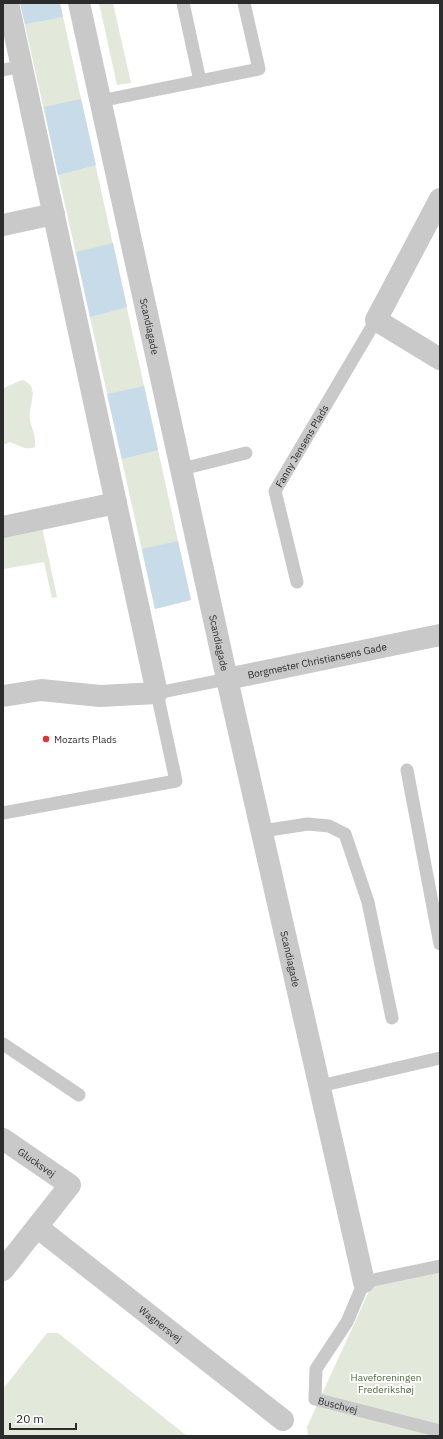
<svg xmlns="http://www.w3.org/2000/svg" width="443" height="1439" viewBox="0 0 443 1439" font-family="'IBM Plex Sans',sans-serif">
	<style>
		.green { fill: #e2e9da }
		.water { fill: #c7dbe9 }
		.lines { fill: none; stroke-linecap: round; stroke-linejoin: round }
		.service { stroke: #c9c9c9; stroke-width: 13 }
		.minor { stroke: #c9c9c9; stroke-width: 22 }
		.poi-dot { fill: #dc363d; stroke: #fff; stroke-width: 1.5 }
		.labels { text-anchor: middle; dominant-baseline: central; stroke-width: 4; stroke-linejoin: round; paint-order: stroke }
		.street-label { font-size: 10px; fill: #2c2c2c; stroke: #fff }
		.poi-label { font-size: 10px; fill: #2c2c2c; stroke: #fff; text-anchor: start }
		.park-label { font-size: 10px; fill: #4e653c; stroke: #fff }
	</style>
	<rect width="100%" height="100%" fill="#fff"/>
	<!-- green -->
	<g class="green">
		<path d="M 20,3 L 60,3 L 191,600 L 155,609 Z"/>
		<path d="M 99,3 L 113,3 L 131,83 L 117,85 Z"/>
		<path d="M 24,380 C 27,383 31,384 32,389 C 35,396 28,411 30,420 C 32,431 36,434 35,447 C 26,451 19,445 10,442 L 3,445 L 3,388 C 11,386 16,381 24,380 Z"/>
		<path d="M 42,527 L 57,597 L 52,598 L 44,562 L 3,569 L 3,536 Z"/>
		<path d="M 440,1267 L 440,1436 L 308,1436 L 307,1427 L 375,1278 Z"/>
		<path d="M 47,1333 L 58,1333 L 187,1436 L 3,1436 L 3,1389 Z"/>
	</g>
	<!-- water -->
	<g class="water">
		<path d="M 20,3 L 60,3 L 63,17 L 25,24 Z"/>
		<path d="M 81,99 L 96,165 L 58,175 L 44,107 Z"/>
		<path d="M 113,243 L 127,307 L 90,317 L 76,252 Z"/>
		<path d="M 144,386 L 158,450 L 122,459 L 107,394 Z"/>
		<path d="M 178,541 L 191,600 L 155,609 L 142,549 Z"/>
	</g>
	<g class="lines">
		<!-- service -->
		<g class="service">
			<path d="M 183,3 L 200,81"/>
			<path d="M 3,70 L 22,66"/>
			<path d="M 100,101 L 259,69 L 244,3"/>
			<path d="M 182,469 L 246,453"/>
			<path id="s1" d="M 297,582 L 275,491 L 376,320"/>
			<path d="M 407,770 L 440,944"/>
			<path d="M 3,813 L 176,781 L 157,693 L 227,679"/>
			<path d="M 262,831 L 308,824 L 329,826 L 345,834 L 368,902 L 392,1018"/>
			<path d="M 3,1044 L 79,1095"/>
			<path d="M 320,1086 L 440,1058"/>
			<path id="s2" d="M 440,1266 L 364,1282 L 347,1322 L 316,1369 L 315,1399 L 440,1431"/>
		</g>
		<!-- minor -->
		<g class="minor">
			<path id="s3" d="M 79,3 L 227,679 L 364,1282"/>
			<path d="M 440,199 L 376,320 L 440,359"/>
			<path d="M 3,225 L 54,214"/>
			<path d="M 3,527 L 116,503"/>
			<path id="s4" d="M 227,679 L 440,635"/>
			<path d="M 3,696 L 41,690 L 100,696 L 157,693 L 8,3"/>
			<path id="s5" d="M 3,1139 L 70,1185 L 3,1270"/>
			<path id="s6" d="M 37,1227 L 283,1420"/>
		</g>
	</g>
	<!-- markers -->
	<circle class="poi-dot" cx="46" cy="739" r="4"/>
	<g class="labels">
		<!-- street labels -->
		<g class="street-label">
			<text stroke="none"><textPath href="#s3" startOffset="331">Scandiagade</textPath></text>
			<text stroke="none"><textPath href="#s1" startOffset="146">Fanny Jensens Plads</textPath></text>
			<text stroke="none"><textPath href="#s3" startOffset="655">Scandiagade</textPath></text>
			<text stroke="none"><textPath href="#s4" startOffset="92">Borgmester Christiansens Gade</textPath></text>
			<text stroke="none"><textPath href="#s3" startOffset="979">Scandiagade</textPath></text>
			<text stroke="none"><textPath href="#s5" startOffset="41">Glucksvej</textPath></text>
			<text stroke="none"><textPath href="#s6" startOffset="157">Wagnersvej</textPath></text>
			<text stroke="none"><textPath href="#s2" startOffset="231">Buschvej</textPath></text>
		</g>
		<!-- poi labels -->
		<g class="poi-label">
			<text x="54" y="739">Mozarts Plads</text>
		</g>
		<!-- park labels -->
		<g class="park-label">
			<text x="386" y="1377">Haveforeningen<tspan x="386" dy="12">Frederikshøj</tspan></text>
		</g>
	</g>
	<!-- border -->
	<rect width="443" height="1439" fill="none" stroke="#2c2c2c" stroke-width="8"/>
	<!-- scale -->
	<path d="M10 1423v6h66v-6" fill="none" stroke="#2c2c2c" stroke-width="2"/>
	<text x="16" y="1423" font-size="12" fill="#2c2c2c" stroke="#ffffff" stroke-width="3" paint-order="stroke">20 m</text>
</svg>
